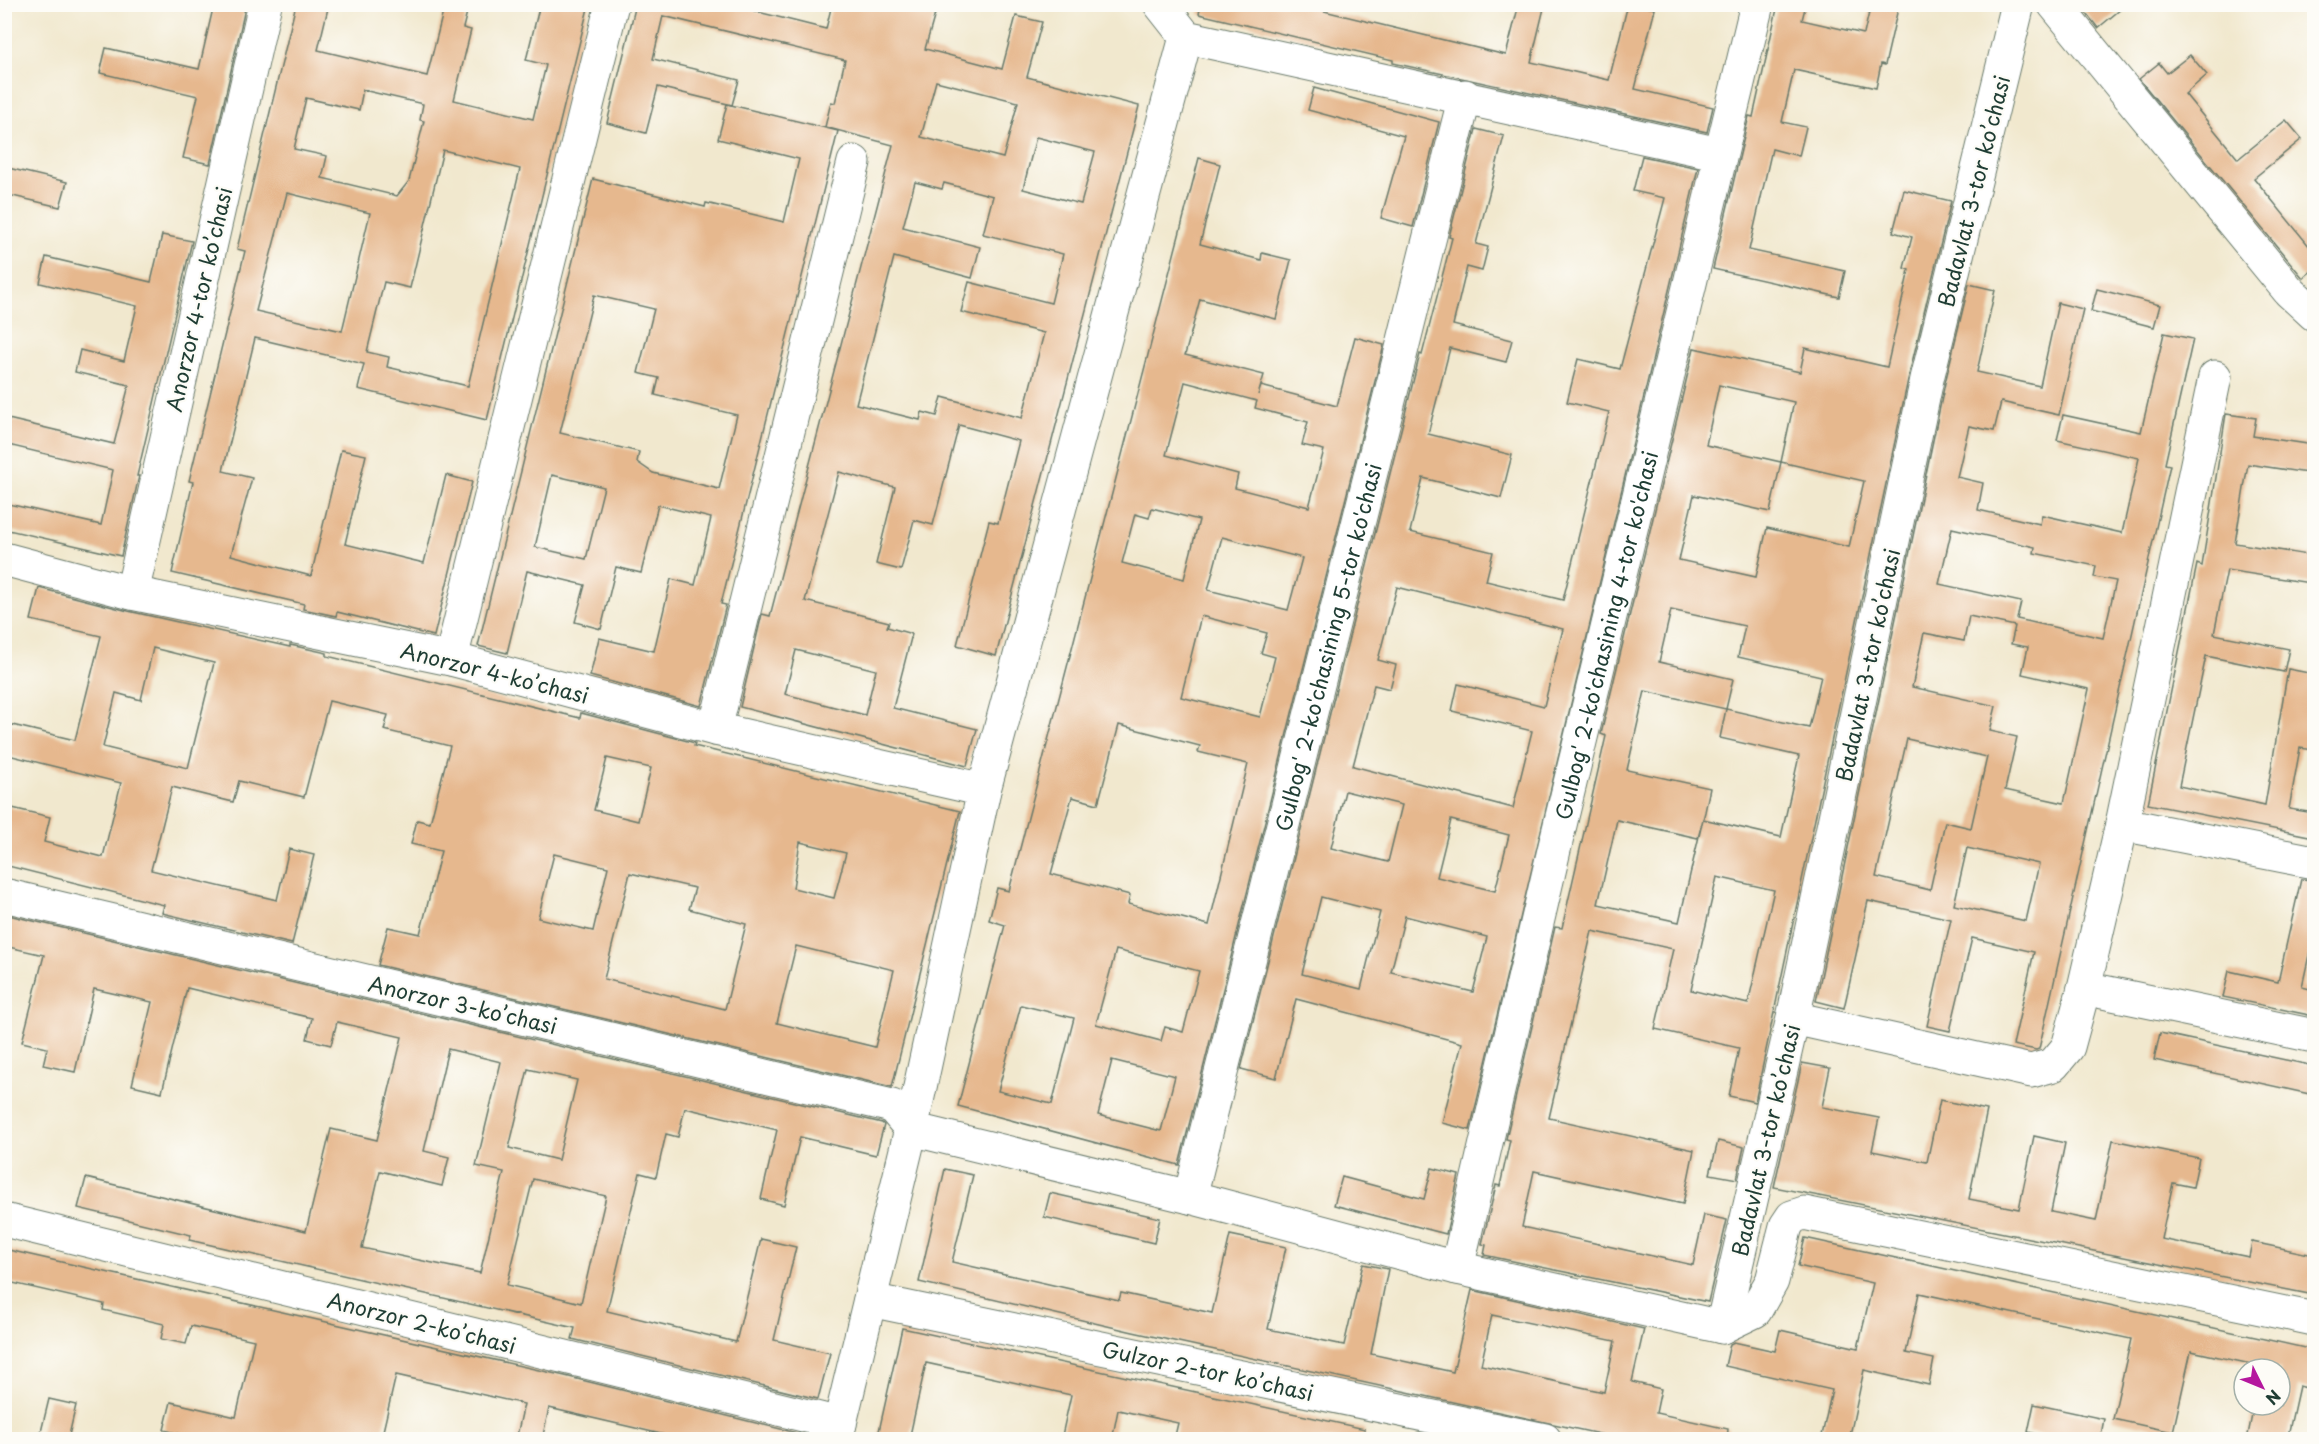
<svg xmlns="http://www.w3.org/2000/svg" width="2319" height="1444" viewBox="0 0 2319 1444" font-family="'Playpen Sans',sans-serif">
	<style>
		.building { fill: #e6b88e; fill-rule: evenodd }
		.lines { fill: none; stroke-linecap: round; stroke-linejoin: round }
		.minor-casing { stroke: #68796a; stroke-width: 35 }
		.minor { stroke: #fff; stroke-width: 33 }
		.labels { text-anchor: middle; dominant-baseline: central; stroke-width: 4.5; stroke-linejoin: round; paint-order: stroke }
		.street-label { font-size: 21px; fill: #1f3d34; stroke: #fdfcf7 }
	</style>
	<rect width="100%" height="100%" fill="#fdfcf7"/>
	<filter id="ink" filterUnits="userSpaceOnUse"><feTurbulence type="fractalNoise" baseFrequency=".0167" numOctaves="2"/><feDisplacementMap in="SourceGraphic" scale="12" xChannelSelector="R" yChannelSelector="G"/><feConvolveMatrix kernelMatrix="1 2 1 2 8 2 1 2 1" color-interpolation-filters="sRGB"/></filter>
	<filter id="wash" filterUnits="userSpaceOnUse"><feTurbulence type="fractalNoise" baseFrequency=".008" numOctaves="4" result="noise"/><feDisplacementMap in="SourceGraphic" scale="24" xChannelSelector="R" yChannelSelector="G"/><feGaussianBlur stdDeviation="1.35" result="paint"/><feColorMatrix in="noise" values="0 0 0 0 0 0 0 0 0 0 0 0 0 0 0 0 0 1.4 0 .05"/><feComposite in="paint" operator="in"/></filter>
	<g filter="url(#wash)">
		<rect width="100%" height="100%" fill="#f1e8ce"/>
		<g id="blocks">
			<!-- building -->
			<g class="building">
				<path d="M 214,4 L 246,4 L 210,164 L 183,158 L 198,96 L 100,73 L 106,48 L 199,69 Z"/>
				<path d="M 296,4 L 329,4 L 318,50 L 427,76 L 445,4 L 469,4 L 463,28 L 471,30 L 454,100 L 533,119 L 546,65 L 526,60 L 540,4 L 589,4 L 487,420 L 358,389 L 364,364 L 255,338 L 223,471 L 252,478 L 231,555 L 311,576 L 341,450 L 366,455 L 345,544 L 424,563 L 446,475 L 472,482 L 434,636 L 337,612 L 336,616 L 303,609 L 304,604 L 172,573 L 193,482 L 189,481 L 245,251 L 237,249 ZM 363,90 L 423,104 L 420,120 L 424,121 L 409,181 L 397,196 L 322,178 L 327,156 L 294,149 L 306,98 L 359,110 ZM 443,150 L 520,169 L 468,386 L 387,367 L 389,357 L 367,352 L 384,282 L 410,288 ZM 287,193 L 370,213 L 342,331 L 256,311 Z"/>
				<path d="M 636,4 L 755,4 L 754,11 L 826,29 L 832,4 L 899,4 L 935,14 L 925,49 L 1002,69 L 1016,16 L 1042,22 L 1027,77 L 1139,106 L 996,656 L 957,645 L 989,521 L 998,523 L 1019,441 L 959,425 L 933,525 L 914,520 L 901,570 L 876,564 L 895,487 L 839,472 L 805,601 L 889,622 L 887,627 L 912,634 L 893,708 L 977,729 L 967,766 L 740,707 L 762,614 L 770,616 L 893,145 L 825,127 L 831,102 L 835,103 L 845,60 L 663,16 L 653,59 L 739,80 L 732,105 L 658,87 L 646,133 L 607,123 ZM 936,81 L 1018,102 L 1003,158 L 921,137 ZM 1036,137 L 1095,152 L 1081,204 L 1023,189 ZM 915,182 L 942,189 L 944,183 L 993,196 L 983,234 L 1063,254 L 1051,303 L 969,282 L 961,312 L 1044,333 L 1022,418 L 942,397 L 937,416 L 922,412 L 920,420 L 856,404 L 894,257 L 972,278 L 980,247 L 903,227 ZM 796,650 L 876,670 L 865,715 L 785,694 Z"/>
				<path d="M 1201,4 L 1326,4 L 1324,11 L 1506,55 L 1519,4 L 1545,4 L 1531,62 L 1609,80 L 1628,4 L 1635,4 L 1655,9 L 1635,89 L 1713,107 L 1707,132 L 1393,63 L 1393,60 L 1199,14 Z"/>
				<path d="M 1778,4 L 1806,4 L 1802,20 L 1864,34 L 1871,4 L 1899,4 L 1885,65 L 1881,64 L 1876,88 L 1794,70 L 1782,122 L 1806,127 L 1799,156 L 1772,149 L 1749,250 L 1845,271 L 1839,297 L 1713,269 L 1749,116 L 1753,117 Z"/>
				<path d="M 2079,4 L 2127,4 L 2098,28 Z"/>
				<path d="M 2190,55 L 2207,75 L 2185,94 L 2238,159 L 2286,120 L 2302,139 L 2254,178 L 2314,252 L 2314,269 L 2303,278 L 2139,79 L 2159,63 L 2167,73 Z"/>
				<path d="M 1314,88 L 1439,122 L 1413,227 L 1381,218 L 1404,136 L 1308,110 Z"/>
				<path d="M 727,104 L 838,131 L 721,604 L 726,605 L 701,706 L 590,676 L 599,638 L 654,651 L 671,579 L 695,585 L 711,518 L 658,505 L 641,573 L 616,567 L 601,629 L 575,622 L 585,585 L 527,571 L 507,653 L 478,646 L 593,179 L 705,207 L 706,203 L 784,222 L 799,159 L 718,139 ZM 594,295 L 654,309 L 638,373 L 659,378 L 655,395 L 737,415 L 719,489 L 653,473 L 637,462 L 639,452 L 560,433 ZM 552,475 L 604,487 L 586,559 L 535,547 Z"/>
				<path d="M 1476,129 L 1504,136 L 1476,244 L 1488,247 L 1482,271 L 1467,267 L 1453,325 L 1512,340 L 1506,362 L 1450,348 L 1428,434 L 1512,455 L 1501,498 L 1423,478 L 1410,532 L 1493,552 L 1486,581 L 1563,600 L 1609,412 L 1567,402 L 1578,359 L 1620,369 L 1665,198 L 1633,191 L 1642,156 L 1698,168 L 1470,1130 L 1442,1123 L 1462,1043 L 1357,1015 L 1296,999 L 1276,1078 L 1241,1069 L 1420,354 L 1422,355 L 1452,238 L 1449,237 ZM 1397,587 L 1563,629 L 1544,706 L 1458,684 L 1452,711 L 1532,731 L 1513,808 L 1353,766 L 1374,685 L 1390,689 L 1396,665 L 1378,660 ZM 1345,791 L 1402,805 L 1388,862 L 1331,848 ZM 1451,820 L 1509,835 L 1495,891 L 1437,877 ZM 1321,897 L 1380,912 L 1361,989 L 1302,974 ZM 1405,916 L 1487,937 L 1473,992 L 1391,972 Z"/>
				<path d="M 1199,158 L 1220,164 L 1200,244 L 1261,260 L 1262,253 L 1291,260 L 1276,319 L 1200,299 L 1185,355 L 1264,375 L 1258,395 L 1261,386 L 1337,406 L 1355,337 L 1384,345 L 1179,1165 L 958,1106 L 1005,925 L 989,920 L 997,888 L 1009,891 ZM 1185,382 L 1257,401 L 1255,408 L 1308,422 L 1302,445 L 1324,450 L 1309,507 L 1235,488 L 1238,474 L 1166,455 ZM 1152,508 L 1199,520 L 1184,579 L 1122,563 L 1135,514 L 1149,518 ZM 1222,537 L 1302,558 L 1288,610 L 1208,590 ZM 1201,616 L 1267,633 L 1261,653 L 1275,657 L 1260,717 L 1181,697 ZM 1119,725 L 1200,746 L 1198,752 L 1248,764 L 1209,925 L 1128,904 L 1130,895 L 1051,874 L 1072,797 L 1098,804 ZM 1116,950 L 1199,971 L 1183,1032 L 1165,1027 L 1161,1041 L 1096,1024 ZM 1021,1005 L 1074,1018 L 1052,1104 L 998,1091 ZM 1112,1060 L 1175,1076 L 1161,1131 L 1098,1115 Z"/>
				<path d="M 4,167 L 67,182 L 60,207 L 4,194 Z"/>
				<path d="M 1904,190 L 1951,201 L 1909,375 L 1755,1102 L 1729,1096 L 1739,1048 L 1655,1029 L 1673,949 L 1592,931 L 1549,1118 L 1694,1150 L 1683,1204 L 1534,1171 L 1522,1227 L 1693,1265 L 1704,1215 L 1727,1220 L 1708,1302 L 1484,1255 L 1486,1245 L 1482,1244 L 1496,1185 L 1500,1186 L 1510,1140 L 1506,1139 L 1555,927 L 1562,928 L 1606,736 L 1601,734 L 1694,348 L 1800,372 L 1805,348 L 1887,367 L 1909,270 L 1904,268 L 1912,237 L 1893,232 ZM 1719,385 L 1794,402 L 1781,462 L 1706,445 ZM 1781,462 L 1864,481 L 1849,547 L 1767,528 L 1756,577 L 1679,560 L 1694,495 L 1770,512 ZM 1671,610 L 1745,626 L 1738,657 L 1821,676 L 1809,728 L 1726,709 L 1733,679 L 1659,662 ZM 1645,691 L 1726,709 L 1720,738 L 1799,756 L 1781,837 L 1703,819 L 1679,922 L 1598,904 L 1617,820 L 1698,838 L 1705,812 L 1710,788 L 1627,770 ZM 1717,877 L 1774,890 L 1748,1004 L 1691,990 Z"/>
				<path d="M 162,235 L 192,241 L 137,476 L 139,476 L 121,556 L 4,529 L 4,503 L 101,525 L 113,470 L 4,444 L 4,418 L 114,444 L 129,385 L 75,372 L 80,350 L 124,361 L 137,306 L 40,283 L 46,257 L 151,282 Z"/>
				<path d="M 1969,284 L 1995,290 L 1977,372 L 2040,386 L 2058,303 L 2083,309 L 2059,415 L 2001,402 L 1994,431 L 1969,426 L 1957,477 L 1983,483 L 1978,510 L 2040,524 L 2042,515 L 2122,533 L 2139,458 L 2057,440 L 2063,415 L 2141,432 L 2164,333 L 2193,339 L 2165,464 L 2170,465 L 2039,1049 L 2036,1050 L 2013,1045 L 2034,952 L 1972,938 L 1950,1031 L 1927,1026 L 1951,919 L 1868,901 L 1844,1008 L 1816,1001 L 1945,383 ZM 1952,528 L 2035,547 L 2034,553 L 2096,566 L 2094,577 L 2116,581 L 2103,638 L 2017,619 L 2021,602 L 1939,584 ZM 1969,616 L 2015,626 L 2011,644 L 2028,647 L 2022,674 L 2089,689 L 2064,803 L 2005,790 L 2017,737 L 1990,731 L 1996,706 L 1912,687 L 1924,633 L 1964,641 ZM 1907,739 L 1987,757 L 1971,828 L 1945,822 L 1930,890 L 1876,877 ZM 1967,848 L 2039,864 L 2026,921 L 1954,905 Z"/>
				<path d="M 2097,289 L 2160,305 L 2154,327 L 2091,311 Z"/>
				<path d="M 2226,414 L 2256,418 L 2253,436 L 2314,445 L 2314,474 L 2248,464 L 2235,543 L 2314,556 L 2310,583 L 2227,570 L 2214,634 L 2289,649 L 2284,672 L 2206,656 L 2179,786 L 2265,805 L 2288,669 L 2314,674 L 2314,750 L 2300,748 L 2289,809 L 2314,813 L 2314,837 L 2148,804 L 2197,564 L 2202,566 Z"/>
				<path d="M 39,588 L 128,611 L 290,647 L 290,645 L 327,653 L 327,656 L 580,718 L 581,713 L 695,743 L 694,746 L 960,811 L 892,1087 L 378,965 L 388,927 L 420,934 L 441,851 L 411,844 L 417,820 L 430,823 L 450,746 L 384,730 L 388,715 L 329,701 L 304,797 L 239,781 L 233,802 L 172,787 L 151,870 L 277,900 L 289,849 L 314,855 L 292,944 L 162,913 L 164,905 L 4,865 L 4,806 L 50,817 L 44,842 L 103,857 L 121,783 L 4,754 L 4,723 L 75,740 L 101,636 L 31,620 ZM 153,648 L 214,663 L 188,768 L 103,747 L 116,693 L 141,700 ZM 607,758 L 651,768 L 638,821 L 594,810 ZM 800,842 L 846,853 L 834,898 L 793,888 ZM 554,854 L 608,867 L 593,931 L 538,918 ZM 630,873 L 695,888 L 689,909 L 746,924 L 725,1009 L 604,979 ZM 796,946 L 894,970 L 875,1047 L 777,1023 Z"/>
				<path d="M 2301,879 L 2314,880 L 2314,932 L 2302,987 L 2314,990 L 2314,1016 L 2223,997 L 2229,971 L 2278,982 Z"/>
				<path d="M 4,914 L 882,1123 L 884,1125 L 876,1155 L 800,1137 L 784,1205 L 761,1199 L 777,1130 L 685,1108 L 678,1137 L 666,1134 L 656,1177 L 640,1173 L 607,1311 L 736,1342 L 761,1239 L 796,1247 L 774,1340 L 830,1353 L 818,1399 L 572,1339 L 575,1328 L 189,1240 L 191,1235 L 78,1208 L 86,1178 L 306,1231 L 331,1129 L 377,1140 L 402,1037 L 337,1022 L 331,1045 L 307,1039 L 312,1018 L 187,988 L 162,1092 L 132,1085 L 152,1002 L 94,989 L 75,1072 L 43,1065 L 47,1048 L 22,1042 L 44,955 L 4,946 ZM 448,1049 L 501,1062 L 476,1166 L 504,1172 L 480,1273 L 362,1248 L 380,1171 L 442,1186 L 449,1157 L 424,1151 ZM 528,1069 L 577,1080 L 558,1160 L 509,1148 ZM 533,1179 L 606,1196 L 581,1303 L 507,1285 Z"/>
				<path d="M 2160,1033 L 2314,1066 L 2314,1095 L 2154,1060 Z"/>
				<path d="M 1802,1063 L 1830,1068 L 1822,1107 L 1879,1118 L 1872,1151 L 1927,1162 L 1940,1100 L 1987,1110 L 1969,1199 L 2019,1209 L 2034,1136 L 2065,1143 L 2051,1212 L 2096,1221 L 2113,1140 L 2199,1158 L 2193,1187 L 2173,1183 L 2161,1239 L 2249,1257 L 2252,1242 L 2314,1255 L 2314,1295 L 1774,1187 Z"/>
				<path d="M 1718,1141 L 1744,1147 L 1737,1179 L 1710,1174 Z"/>
				<path d="M 1432,1168 L 1459,1175 L 1446,1234 L 1334,1205 L 1342,1177 L 1424,1199 Z"/>
				<path d="M 945,1169 L 973,1175 L 952,1262 L 1119,1300 L 1121,1293 L 1212,1313 L 1230,1235 L 1286,1247 L 1268,1329 L 1344,1345 L 1363,1264 L 1388,1269 L 1371,1354 L 1453,1372 L 1472,1290 L 1644,1329 L 1632,1382 L 1661,1389 L 1656,1413 L 1728,1429 L 1727,1440 L 1627,1440 L 1133,1332 L 919,1282 ZM 1492,1315 L 1615,1341 L 1604,1392 L 1481,1365 Z"/>
				<path d="M 1050,1193 L 1160,1218 L 1154,1243 L 1044,1217 Z"/>
				<path d="M 1805,1238 L 2314,1350 L 2314,1390 L 2299,1386 L 2287,1440 L 2247,1440 L 2254,1405 L 2280,1405 L 2280,1369 L 2255,1369 L 2256,1365 L 2191,1351 L 2173,1432 L 2113,1419 L 2131,1339 L 1919,1293 L 1906,1353 L 1934,1359 L 1929,1385 L 1864,1370 L 1849,1440 L 1821,1440 L 1832,1390 L 1725,1366 L 1730,1344 L 1734,1342 L 1775,1351 L 1780,1330 L 1858,1348 L 1873,1283 L 1798,1266 Z"/>
				<path d="M 4,1249 L 565,1376 L 809,1436 L 808,1440 L 687,1440 L 549,1408 L 542,1440 L 516,1440 L 524,1404 L 396,1375 L 381,1440 L 206,1440 L 164,1430 L 171,1402 L 236,1417 L 254,1340 L 191,1326 L 186,1344 L 161,1339 L 164,1324 L 103,1310 L 104,1304 L 4,1281 Z"/>
				<path d="M 902,1328 L 1365,1429 L 1364,1440 L 1174,1440 L 1178,1423 L 1118,1410 L 1112,1440 L 1061,1440 L 1071,1395 L 926,1363 L 909,1440 L 877,1440 Z"/>
				<path d="M 49,1399 L 76,1405 L 68,1440 L 39,1440 Z"/>
				<path d="M 2034,1404 L 2104,1419 L 2100,1440 L 2063,1440 L 2028,1432 Z"/>
			</g>
		</g>
	</g>
	<g filter="url(#ink)">
		<use href="#blocks" fill-opacity="0" stroke="#68796a" stroke-width="1.5"/>
		<g class="lines">
			<!-- minor casing -->
			<g class="minor-casing">
				<g id="minor">
					<path d="M 1160,4 L 1186,37 L 1720,154"/>
					<path d="M 2054,4 L 2289,291 L 2314,314"/>
					<path d="M 4,559 L 132,593 L 451,659 L 715,729 L 984,790"/>
					<path d="M 132,593 L 265,4"/>
					<path d="M 451,659 L 612,4"/>
					<path d="M 715,729 L 854,162"/>
					<path d="M 2122,824 L 2314,862"/>
					<path d="M 4,895 L 892,1106 L 911,1129 L 1190,1197 L 1457,1268 L 1722,1327 L 1755,1311 L 1772,1281 L 1786,1226 L 1792,1217 L 1804,1213 L 2314,1319"/>
					<path d="M 2084,988 L 2314,1036"/>
					<path d="M 1793,1018 L 2031,1071 L 2053,1065 L 2068,1047 L 2084,988 L 2122,824 L 2215,377"/>
					<path id="s1" d="M 1190,1197 L 1465,96"/>
					<path d="M 4,1220 L 840,1424"/>
					<path id="s2" d="M 1457,1268 L 1554,850 L 1757,4"/>
					<path d="M 870,1300 L 1545,1440"/>
					<path d="M 1722,1327 L 1793,1018 L 1927,379 L 2018,4"/>
					<path d="M 836,1440 L 911,1129 L 984,790 L 1186,37"/>
				</g>
			</g>
			<!-- minor -->
			<use href="#minor" class="minor"/>
		</g>
	</g>
	<g class="labels">
		<!-- street labels -->
		<g class="street-label">
			<text transform="translate(1973 191) rotate(-76)">Badavlat 3-tor koʼchasi</text>
			<text transform="translate(198 299) rotate(-77)">Anorzor 4-tor koʼchasi</text>
			<text stroke="none"><textPath href="#s2" startOffset="650">Gulbog' 2-ko'chasining 4-tor ko'chasi</textPath></text>
			<text stroke="none"><textPath href="#s1" startOffset="567">Gulbog' 2-ko'chasining 5-tor ko'chasi</textPath></text>
			<text transform="translate(1867 665) rotate(-78)">Badavlat 3-tor koʼchasi</text>
			<text transform="translate(495 672) rotate(14)">Аnorzor 4-koʼchasi</text>
			<text transform="translate(463 1004) rotate(13)">Аnorzor 3-koʼchasi</text>
			<text transform="translate(1765 1140) rotate(-77)">Badavlat 3-tor koʼchasi</text>
			<text transform="translate(422 1322) rotate(14)">Аnorzor 2-koʼchasi</text>
			<text transform="translate(1208 1370) rotate(12)">Gulzor 2-tor koʼchasi</text>
		</g>
	</g>
	<!-- margin -->
	<rect width="2319" height="1444" fill="none" stroke="#fdfcf7" stroke-width="24"/>
	<!-- north arrow -->
	<g transform="translate(2262 1387) rotate(133)"><circle r="28" fill="#fdfcf7" stroke="#a4b0a9" stroke-width="1.5"/>
	<path d="M0-4.5L10 22L0 15L-10 22Z" fill="#b5179e"/>
	<text y="-9" font-size="16" font-weight="bold" text-anchor="middle" fill="#1f3d34">N</text>
	</g>
</svg>
